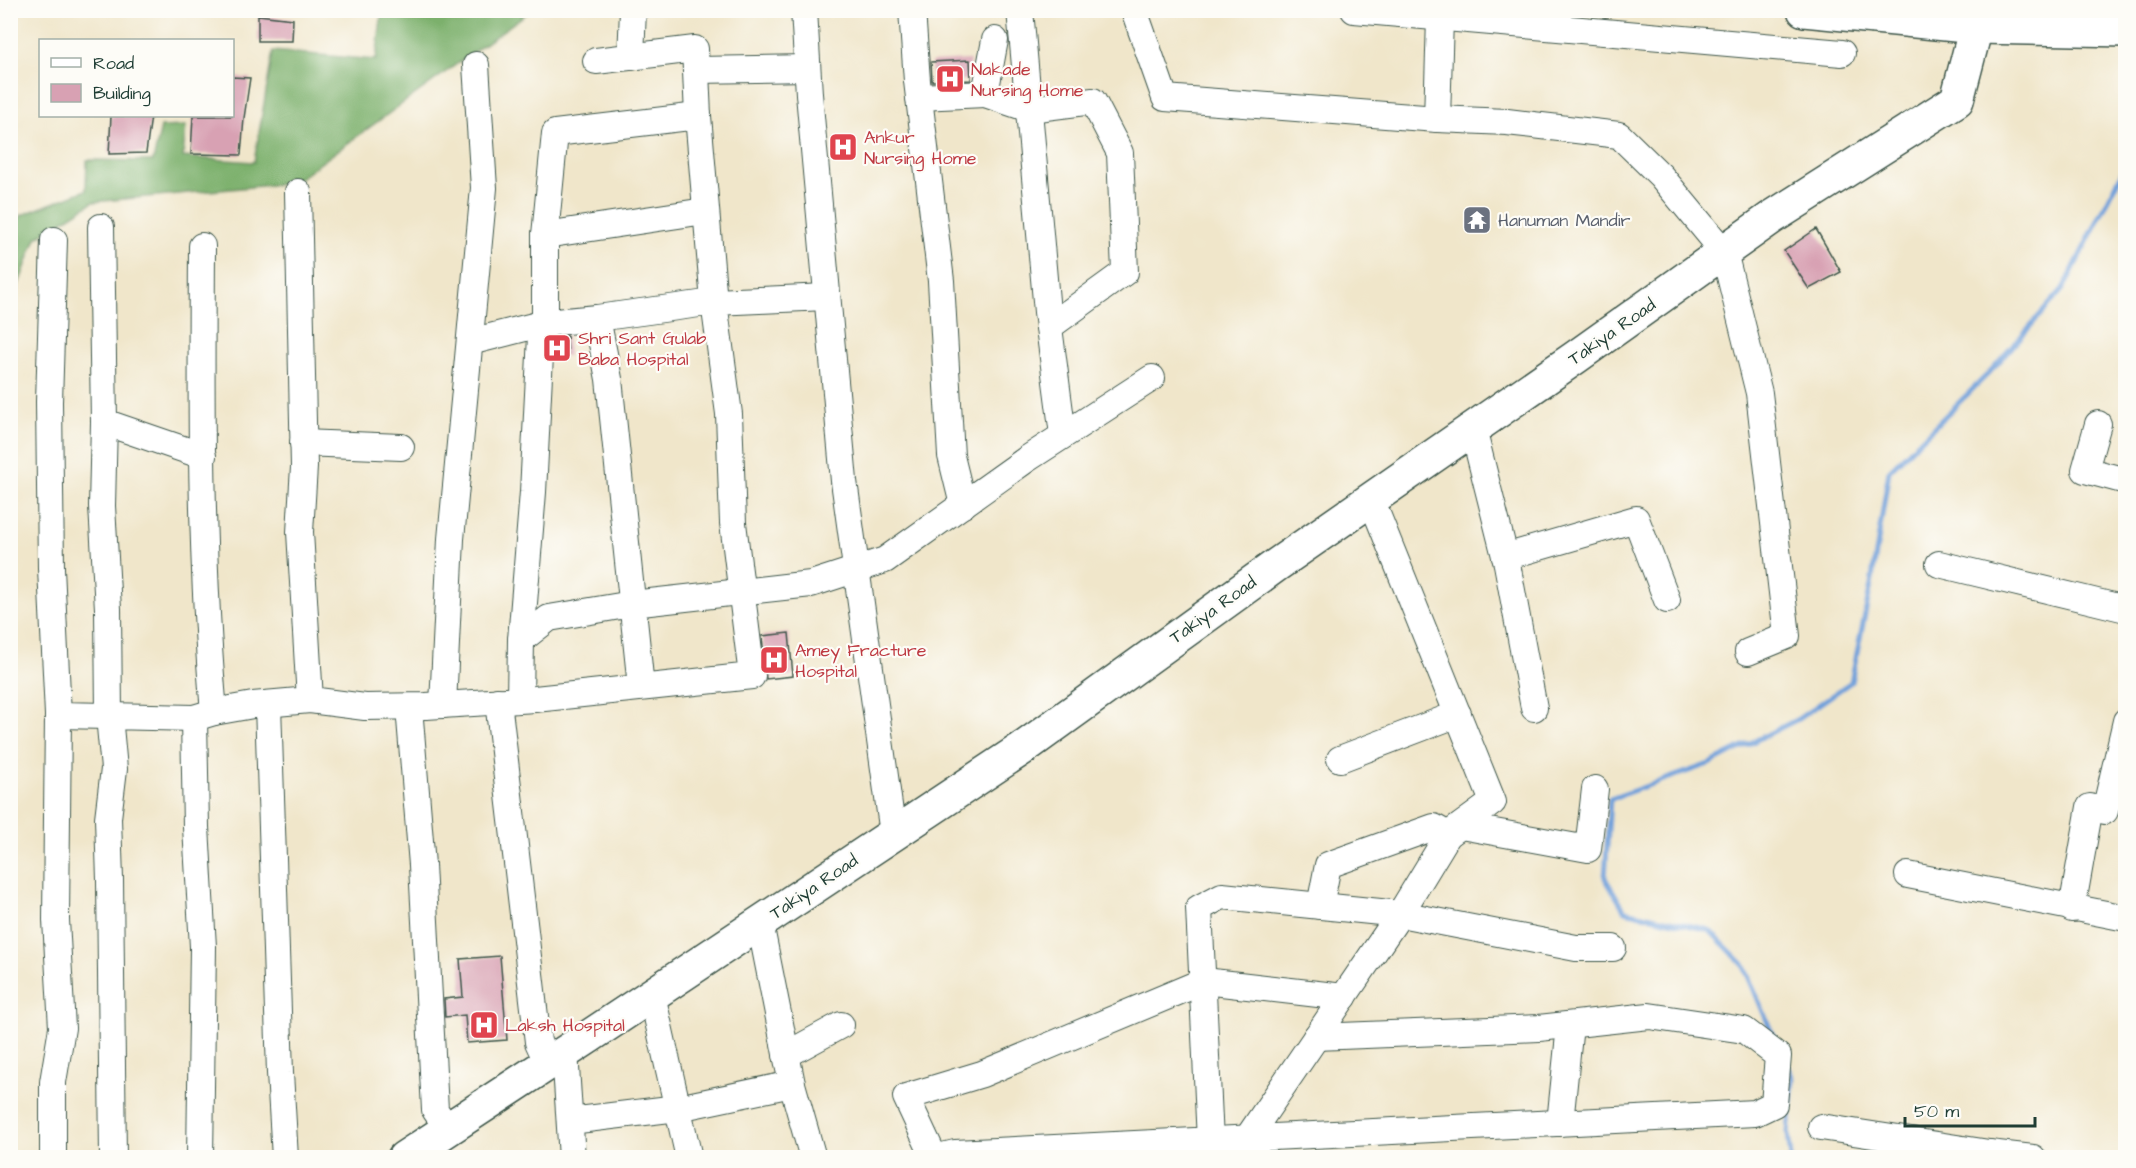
<svg xmlns="http://www.w3.org/2000/svg" width="2136" height="1168" viewBox="0 0 2136 1168" font-family="'Architects Daughter',sans-serif">
	<style>
		.forest { fill: #7cb06c; stroke: #4e7650; stroke-width: 1.5 }
		.lines { fill: none; stroke-linecap: round; stroke-linejoin: round }
		.stream { stroke: #71a0da; stroke-width: 5 }
		.building { fill: #d8a1b3 }
		.minor-casing { stroke: #3e564a; stroke-width: 28 }
		.major-casing { stroke: #3e564a; stroke-width: 36 }
		.highway-casing { stroke: #3e564a; stroke-width: 36 }
		.minor { stroke: #fff; stroke-width: 26 }
		.major { stroke: #fff; stroke-width: 33 }
		.highway { stroke: #fff; stroke-width: 33 }
		.labels { text-anchor: middle; dominant-baseline: central; stroke-width: 4.5; stroke-linejoin: round; paint-order: stroke }
		.health-label { font-size: 18px; fill: #be3a42; stroke: #fdfcf7; text-anchor: start }
		.worship-label { font-size: 18px; fill: #5b616d; stroke: #fdfcf7; text-anchor: start }
		.street-label { font-size: 18px; fill: #1f3d34; stroke: #fdfcf7 }
	</style>
	<rect width="100%" height="100%" fill="#fdfcf7"/>
	<filter id="ink" filterUnits="userSpaceOnUse"><feTurbulence type="fractalNoise" baseFrequency=".0167" numOctaves="2"/><feDisplacementMap in="SourceGraphic" scale="12" xChannelSelector="R" yChannelSelector="G"/><feConvolveMatrix kernelMatrix="1 2 1 2 8 2 1 2 1" color-interpolation-filters="sRGB"/></filter>
	<filter id="wash" filterUnits="userSpaceOnUse"><feTurbulence type="fractalNoise" baseFrequency=".008" numOctaves="4" result="noise"/><feDisplacementMap in="SourceGraphic" scale="24" xChannelSelector="R" yChannelSelector="G"/><feGaussianBlur stdDeviation="1.35" result="paint"/><feColorMatrix in="noise" values="0 0 0 0 0 0 0 0 0 0 0 0 0 0 0 0 0 1.4 0 .05"/><feComposite in="paint" operator="in"/></filter>
	<g filter="url(#wash)">
		<rect width="100%" height="100%" fill="#f0e6ca"/>
		<!-- forest -->
		<path class="forest" d="M 382,11 L 530,11 L 293,183 L 93,202 L 36,238 L 11,305 L 11,226 L 22,215 L 86,190 L 87,160 L 153,161 L 161,127 L 186,126 L 183,157 L 254,162 L 273,51 L 376,60 Z"/>
		<g class="lines">
			<!-- stream -->
			<g class="stream">
				<path d="M 1775,1040 L 1743,964 L 1709,930 L 1625,911 L 1605,878 L 1610,799 L 1709,764 L 1798,719 L 1851,682 L 1871,585 L 1889,471 L 1988,374 L 2063,289 L 2126,165"/>
				<path d="M 1786,1065 L 1793,1078 L 1788,1133 L 1791,1158"/>
			</g>
		</g>
		<g id="blocks">
			<!-- building -->
			<g class="building">
				<path d="M 258,15 L 293,19 L 292,41 L 258,41 Z"/>
				<path d="M 970,60 L 971,80 L 932,81 L 931,62 Z"/>
				<path d="M 232,77 L 250,78 L 244,118 L 241,155 L 191,154 L 193,116 L 232,116 Z"/>
				<path d="M 111,116 L 151,116 L 146,153 L 109,154 Z"/>
				<path d="M 1816,229 L 1841,272 L 1809,289 L 1784,251 Z"/>
				<path d="M 567,336 L 568,356 L 555,356 L 556,337 Z"/>
				<path d="M 789,633 L 793,676 L 766,679 L 762,636 Z"/>
				<path d="M 500,956 L 507,1040 L 467,1043 L 465,1015 L 445,1017 L 444,999 L 463,997 L 460,959 Z"/>
			</g>
		</g>
	</g>
	<g filter="url(#ink)">
		<use href="#blocks" fill-opacity="0" stroke="#3e564a" stroke-width="1.5"/>
		<g class="lines">
			<!-- minor casing -->
			<g class="minor-casing">
				<g id="minor">
					<path d="M 804,10 L 809,94 L 844,481 L 893,834"/>
					<path d="M 912,10 L 917,81 L 941,281 L 951,456 L 963,505"/>
					<path d="M 1020,10 L 1047,312 L 1063,435"/>
					<path d="M 1134,10 L 1165,98 L 1437,119 L 1507,122 L 1619,135 L 1661,176 L 1724,252 L 1759,393 L 1787,636 L 1748,652"/>
					<path d="M 1354,10 L 1842,53"/>
					<path d="M 995,40 L 985,94 L 1029,109 L 1093,101 L 1120,153 L 1125,272 L 1049,327"/>
					<path d="M 631,57 L 633,10"/>
					<path d="M 596,61 L 695,49 L 698,116"/>
					<path d="M 696,70 L 807,68"/>
					<path d="M 919,97 L 985,94"/>
					<path d="M 1437,119 L 1440,18"/>
					<path d="M 101,227 L 104,422"/>
					<path d="M 545,235 L 705,211"/>
					<path d="M 54,240 L 49,402 L 51,568 L 58,715 L 109,716 L 108,609 L 102,506 L 104,422 L 203,456"/>
					<path d="M 202,246 C 201,402 200,558 214,712 L 253,705 L 310,700 L 300,532 L 304,467 L 298,192"/>
					<path d="M 597,318 L 609,379 L 641,687"/>
					<path d="M 470,342 L 545,323"/>
					<path d="M 2098,424 L 2085,470 L 2126,481"/>
					<path d="M 1473,429 L 1507,564 L 1534,708"/>
					<path d="M 303,443 L 401,447"/>
					<path d="M 1505,557 L 1636,519 L 1667,600"/>
					<path d="M 1939,564 L 2126,609"/>
					<path d="M 521,640 L 549,618 L 632,604 L 811,584 L 885,560 L 1027,459 L 1152,378"/>
					<path d="M 520,699 L 521,640 L 533,492 L 541,336 L 545,323"/>
					<path d="M 310,700 L 365,707 L 426,706 L 535,699 L 752,676 L 733,523 L 729,414 L 714,302 L 597,318 L 545,323 L 545,235 L 555,133 L 698,116 L 714,302 L 826,297"/>
					<path d="M 498,701 L 538,1042 L 548,1064"/>
					<path d="M 268,705 L 280,1073 L 285,1158"/>
					<path d="M 443,705 L 451,539 L 484,188 L 476,65"/>
					<path d="M 409,707 L 422,865 L 435,1110 L 448,1129"/>
					<path d="M 194,718 L 196,827 L 203,947 L 200,1158"/>
					<path d="M 1340,759 L 1458,714"/>
					<path d="M 1461,826 L 1588,849 L 1595,789"/>
					<path d="M 1908,875 L 2126,918"/>
					<path d="M 1320,906 L 1328,865 L 1434,827 L 1448,835"/>
					<path d="M 2072,909 L 2090,807 L 2105,811 L 2126,721"/>
					<path d="M 652,995 L 689,1158"/>
					<path d="M 565,1052 L 572,1158"/>
					<path d="M 786,1055 L 841,1025"/>
					<path d="M 792,1084 L 813,1158"/>
					<path d="M 570,1121 L 678,1108 L 792,1084 L 760,923"/>
					<path d="M 1560,1123 L 1570,1025"/>
					<path d="M 1821,1127 L 1989,1153"/>
					<path d="M 1210,1141 L 1199,908 L 1222,896 L 1400,914 L 1576,948 L 1613,948"/>
					<path d="M 1240,1149 L 1400,914 L 1448,835 L 1493,802 L 1371,499"/>
					<path d="M 934,1157 L 906,1097 L 982,1074 L 1204,981 L 1344,997"/>
					<path d="M 53,1158 L 53,1082 L 62,1028 L 56,920 L 58,715"/>
					<path d="M 113,1158 L 110,880 L 108,818 L 114,769 L 109,716 L 194,718 L 214,712"/>
					<path d="M 934,1158 L 955,1153 L 1755,1113 L 1774,1104 L 1778,1056 L 1744,1030 L 1649,1016 L 1539,1028 L 1316,1037"/>
					<path d="M 1988,1158 L 1989,1153 L 2033,1158"/>
				</g>
			</g>
			<!-- major casing -->
			<g class="major-casing">
				<path id="major" d="M 404,1158 L 590,1036 L 1026,746 L 1275,566 L 1576,357 L 1771,218 L 1957,100 L 1976,27"/>
			</g>
			<!-- highway casing -->
			<g class="highway-casing">
				<path id="highway" d="M 1804,10 L 1976,27 L 2126,30"/>
			</g>
			<!-- minor -->
			<use href="#minor" class="minor"/>
			<!-- major -->
			<use href="#major" class="major"/>
			<!-- highway -->
			<use href="#highway" class="highway"/>
		</g>
	</g>
	<!-- icons -->
	<defs>
		<g id="hospital-square" transform="scale(1.5)"><rect x="-9" y="-9" width="18" height="18" rx="4" fill="#e0444e" stroke="#fdfcf7"/><path d="M-5-5h3v3.5h4V-5h3V5h-3V1.5h-4V5h-3Z" fill="#fff"/></g>
		<g id="temple-square" transform="scale(1.5)"><rect x="-9" y="-9" width="18" height="18" rx="4" fill="#6b7280" stroke="#fdfcf7"/><path d="M0-6L5-2H3V0L6.5 2.5H4V6H1.5V3h-3V6H-4V2.5H-6.5L-3 0V-2H-5Z" fill="#fff"/></g>
	</defs>
	<g fill-rule="evenodd">
		<use href="#hospital-square" x="950" y="79"/>
		<use href="#hospital-square" x="843" y="147"/>
		<use href="#temple-square" x="1477" y="220"/>
		<use href="#hospital-square" x="557" y="348"/>
		<use href="#hospital-square" x="774" y="660"/>
		<use href="#hospital-square" x="484" y="1025"/>
	</g>
	<g class="labels">
		<!-- health labels -->
		<g class="health-label">
			<text x="971" y="69">Nakade<tspan x="971" dy="21">Nursing Home</tspan></text>
			<text x="864" y="137">Ankur<tspan x="864" dy="21">Nursing Home</tspan></text>
			<text x="578" y="338">Shri Sant Gulab<tspan x="578" dy="21">Baba Hospital</tspan></text>
			<text x="795" y="650">Amey Fracture<tspan x="795" dy="21">Hospital</tspan></text>
			<text x="505" y="1025">Laksh Hospital</text>
		</g>
		<!-- worship labels -->
		<g class="worship-label">
			<text x="1498" y="220">Hanuman Mandir</text>
		</g>
		<!-- street labels -->
		<g class="street-label">
			<text transform="translate(1612 332) rotate(-35)">Takiya Road</text>
			<text transform="translate(1213 610) rotate(-36)">Takiya Road</text>
			<text transform="translate(814 887) rotate(-34)">Takiya Road</text>
		</g>
	</g>
	<!-- margin -->
	<rect width="2136" height="1168" fill="none" stroke="#fdfcf7" stroke-width="36"/>
	<!-- legend -->
	<rect x="39" y="39" width="195" height="78" fill="#fdfcf7" stroke="#a4b0a9" stroke-width="1.5"/>
	<rect x="51" y="58" width="30" height="9" fill="#ffffff" stroke="#a4b0a9" stroke-width="1.5"/>
	<text x="93" y="69" font-size="18" fill="#1f3d34">Road</text>
	<rect x="51" y="84" width="30" height="18" fill="#d8a1b3" stroke="#a4b0a9" stroke-width="1.5"/>
	<text x="93" y="99" font-size="18" fill="#1f3d34">Building</text>
	<!-- scale -->
	<path d="M1905 1117v9h130v-9" fill="none" stroke="#1f3d34" stroke-width="3"/>
	<text x="1914" y="1117" font-size="18" fill="#1f3d34" stroke="#fdfcf7" stroke-width="4.5" paint-order="stroke">50 m</text>
</svg>
